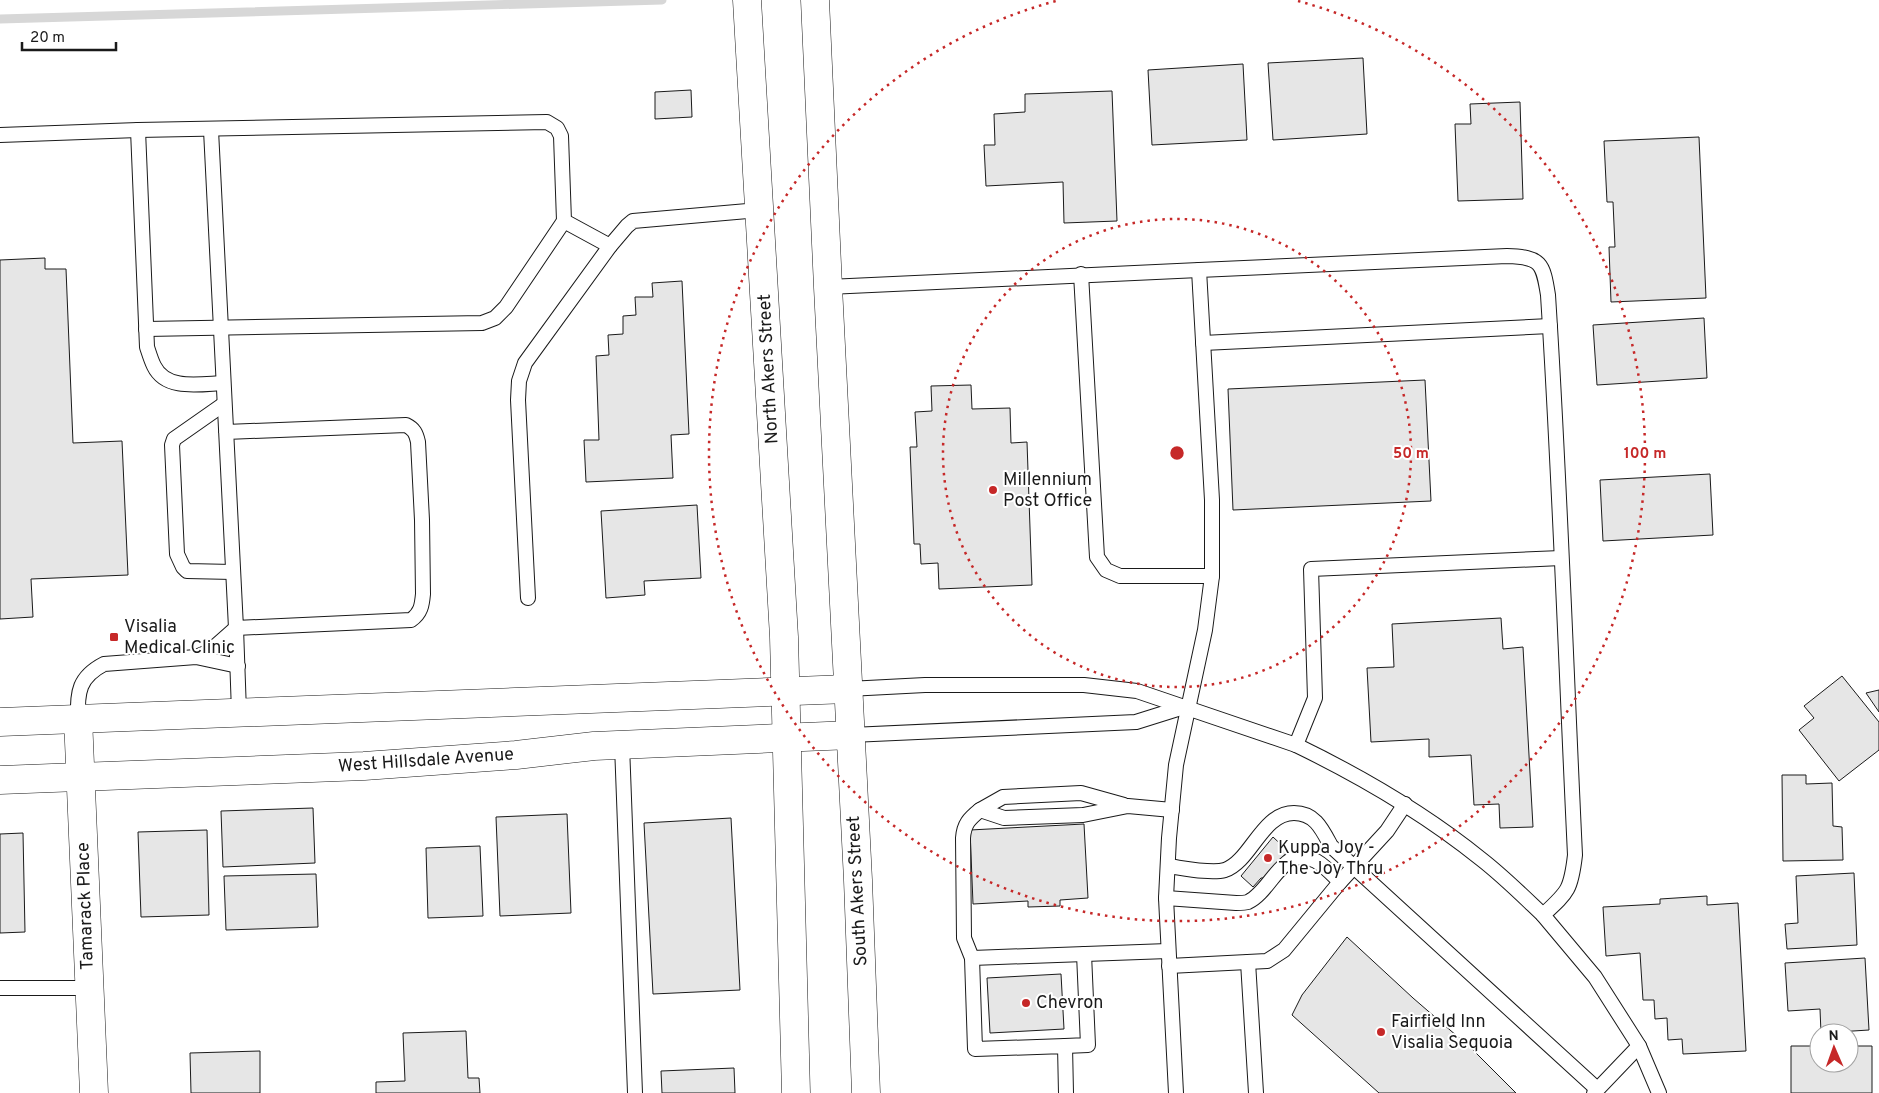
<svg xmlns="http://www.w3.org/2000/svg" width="1879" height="1093" viewBox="0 0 1879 1093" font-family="Overpass,sans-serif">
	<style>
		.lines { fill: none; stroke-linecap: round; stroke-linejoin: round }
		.stream { stroke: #d7d7d7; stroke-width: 9 }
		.building { fill: #e6e6e6; stroke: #1a1a1a }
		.lane-casing { stroke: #1a1a1a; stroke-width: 16 }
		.street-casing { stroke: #1a1a1a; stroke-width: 29 }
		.secondary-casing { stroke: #1a1a1a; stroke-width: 29 }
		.lane { stroke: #fff; stroke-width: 14 }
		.street { stroke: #fff; stroke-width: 28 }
		.secondary { stroke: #fff; stroke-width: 28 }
		.ring { fill: none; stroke: #c62828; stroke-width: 2.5; stroke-dasharray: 2.5 5 }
		.poi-dot { fill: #c62828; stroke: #fff; stroke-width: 2 }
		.labels { text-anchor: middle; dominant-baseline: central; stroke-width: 4; stroke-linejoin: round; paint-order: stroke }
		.street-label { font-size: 18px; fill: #1a1a1a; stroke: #fff }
		.poi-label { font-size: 18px; fill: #1a1a1a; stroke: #fff; text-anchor: start }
		.centre { fill: #c62828; stroke: #fff; stroke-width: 2.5 }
		.ring-label { font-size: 15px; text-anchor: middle; font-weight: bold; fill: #c62828; stroke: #fff; stroke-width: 4; stroke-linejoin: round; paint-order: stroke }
	</style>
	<rect width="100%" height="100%" fill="#fff"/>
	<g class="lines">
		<!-- stream -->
		<path class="stream" d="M 0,19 L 662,0"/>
	</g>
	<!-- building -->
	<g class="building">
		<path d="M 1363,58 L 1367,134 L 1273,140 L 1268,63 Z"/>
		<path d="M 1243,64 L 1247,140 L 1152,145 L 1148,70 Z"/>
		<path d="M 691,90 L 692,117 L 655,119 L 655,92 Z"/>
		<path d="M 1112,91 L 1117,221 L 1064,223 L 1063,182 L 986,186 L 984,145 L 995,145 L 994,114 L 1025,112 L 1025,94 Z"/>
		<path d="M 1520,102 L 1523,199 L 1458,201 L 1455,124 L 1471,124 L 1470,104 Z"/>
		<path d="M 1699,137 L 1706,298 L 1611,302 L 1609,247 L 1615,247 L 1613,202 L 1607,202 L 1604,141 Z"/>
		<path d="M 45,258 L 45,269 L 66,269 L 73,443 L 122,441 L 128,575 L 31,579 L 33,617 L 0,619 L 0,260 Z"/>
		<path d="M 682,281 L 689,434 L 671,435 L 673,478 L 586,482 L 584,440 L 599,440 L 596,356 L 609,355 L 608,335 L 623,334 L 623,316 L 636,315 L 635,297 L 653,297 L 652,283 Z"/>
		<path d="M 1704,318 L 1707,378 L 1597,385 L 1593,325 Z"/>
		<path d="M 1425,380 L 1431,501 L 1233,510 L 1228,389 Z"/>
		<path d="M 971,385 L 972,409 L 1010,408 L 1011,443 L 1027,442 L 1032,585 L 939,589 L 938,563 L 921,564 L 920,544 L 914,544 L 910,447 L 917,447 L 915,412 L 932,411 L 931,386 Z"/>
		<path d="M 1710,474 L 1713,535 L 1603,541 L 1600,480 Z"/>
		<path d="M 697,505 L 701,578 L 644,581 L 645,595 L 606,598 L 601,511 Z"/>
		<path d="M 1501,618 L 1503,649 L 1523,647 L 1533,827 L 1500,828 L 1499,804 L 1474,805 L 1471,755 L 1429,757 L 1429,739 L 1371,742 L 1367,668 L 1394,667 L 1392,624 Z"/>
		<path d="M 1842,676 L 1879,722 L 1879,750 L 1839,781 L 1799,730 L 1814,718 L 1804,706 Z"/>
		<path d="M 1879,690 L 1879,712 L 1866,693 Z"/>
		<path d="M 1782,775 L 1806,775 L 1806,784 L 1832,783 L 1833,826 L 1842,827 L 1843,860 L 1783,861 Z"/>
		<path d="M 313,808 L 315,863 L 223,867 L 221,811 Z"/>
		<path d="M 567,814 L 571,913 L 500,916 L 496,817 Z"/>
		<path d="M 731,818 L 740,990 L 653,994 L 644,823 Z"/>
		<path d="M 1084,824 L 1088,898 L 1060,900 L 1060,906 L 1028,907 L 1028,901 L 973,904 L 970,830 Z"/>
		<path d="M 207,830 L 209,915 L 141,917 L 138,832 Z"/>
		<path d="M 23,833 L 25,932 L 0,933 L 0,834 Z"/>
		<path d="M 1273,837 L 1288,851 L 1264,878 L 1261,878 L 1253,887 L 1241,876 Z"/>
		<path d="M 480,846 L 483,916 L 428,918 L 426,848 Z"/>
		<path d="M 1854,873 L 1857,945 L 1787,949 L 1785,924 L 1798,923 L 1796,876 Z"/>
		<path d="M 316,874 L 318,927 L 226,930 L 224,876 Z"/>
		<path d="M 1707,896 L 1707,905 L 1738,903 L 1746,1051 L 1683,1054 L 1682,1039 L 1668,1040 L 1667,1018 L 1655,1019 L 1654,1000 L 1643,1000 L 1640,953 L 1606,956 L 1603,907 L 1660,904 L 1660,899 Z"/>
		<path d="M 1347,937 L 1413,998 L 1472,1049 L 1516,1093 L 1379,1093 L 1292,1015 L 1302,995 Z"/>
		<path d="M 1865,958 L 1869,1030 L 1821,1033 L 1820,1009 L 1788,1011 L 1785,963 Z"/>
		<path d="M 1061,974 L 1064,1029 L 990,1033 L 987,978 Z"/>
		<path d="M 466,1031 L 468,1078 L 479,1078 L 480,1093 L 376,1093 L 376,1082 L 405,1081 L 403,1033 Z"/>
		<path d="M 1791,1046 L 1819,1046 L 1819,1063 L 1849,1063 L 1849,1046 L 1872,1046 L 1872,1093 L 1791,1093 Z"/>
		<path d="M 260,1051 L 260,1093 L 191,1093 L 190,1053 Z"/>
		<path d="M 734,1068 L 735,1093 L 662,1093 L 661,1071 Z"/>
	</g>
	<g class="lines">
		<!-- lane casing -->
		<g class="lane-casing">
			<g id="lane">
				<path d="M 138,130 L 147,347 C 149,353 151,360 154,366 C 166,391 200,384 223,383"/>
				<path d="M 211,130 L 236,628 L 411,620 C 421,613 422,605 423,594 L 422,520 L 418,442 C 416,433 414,429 406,425 L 226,432"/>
				<path d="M 0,135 L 138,130 L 547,122 L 557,128 L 561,136 L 564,221 L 610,246 L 627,226 L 633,221 L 759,210"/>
				<path d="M 1081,274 L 1097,557 L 1106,570 L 1120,576 L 1212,576"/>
				<path d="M 828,287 L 1199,270"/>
				<path d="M 146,329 L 482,323 L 495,318 L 506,307 L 564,221"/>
				<path d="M 1203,343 L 1550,326"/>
				<path d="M 224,404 L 174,439 L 172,445 L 177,554 L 183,567 L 187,571 L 233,572"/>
				<path d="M 528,598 L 518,400 L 519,381 L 525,363 L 610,246"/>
				<path d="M 236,628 L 239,712"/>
				<path d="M 196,657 L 210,651 L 236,628"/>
				<path d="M 848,689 L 925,685 L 1084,685 L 1137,691 L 1296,745"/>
				<path d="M 78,718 C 77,692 79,677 104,664 L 196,657 L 238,666"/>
				<path d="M 851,735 L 1136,722 L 1187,706"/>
				<path d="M 622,745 L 635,1093"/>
				<path d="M 980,810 L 1003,797 L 1081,793 L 1124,805"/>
				<path d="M 1168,866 C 1183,868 1211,874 1225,870 C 1251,861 1262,813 1294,813 C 1315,813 1322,829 1331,846 L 1597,1089"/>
				<path d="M 1166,898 L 1236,903 C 1240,903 1245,903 1248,902 C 1272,891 1283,843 1316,861 C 1325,866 1333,875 1340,882"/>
				<path d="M 1543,915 C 1523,896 1503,876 1481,859 C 1424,813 1362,777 1296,745 L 1315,698 L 1311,569 L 1561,558"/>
				<path d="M 972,958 L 964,938 L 963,838 C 964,824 969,819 980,810 L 1004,818 L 1083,815 L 1128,806 L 1172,810"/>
				<path d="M 1248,962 L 1256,1093"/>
				<path d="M 1169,966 L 1267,961 L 1284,950 L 1340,882 L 1387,831 L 1405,804"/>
				<path d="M 0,988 L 89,988"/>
				<path d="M 1065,1046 L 1088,1045 L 1084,954"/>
				<path d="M 1066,1093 L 1065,1046 L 975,1049 L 972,958 L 1168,951"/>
				<path d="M 1176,1093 L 1166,898 L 1169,838 L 1176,765 L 1205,630 L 1212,576 L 1212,500 L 1199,270 L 1507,256 C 1541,257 1543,263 1548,295 C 1560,481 1566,668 1575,855 C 1571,890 1568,892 1543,915 L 1595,977 L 1639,1046 L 1659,1093"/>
				<path d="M 1594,1093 L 1639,1046"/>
			</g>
		</g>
		<!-- street casing -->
		<g class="street-casing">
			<g id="street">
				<path d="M 78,718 L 94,1093"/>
				<path d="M 0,722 L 848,689"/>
				<path d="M 0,780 L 364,766 L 516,755 L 594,746 L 851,735"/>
			</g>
		</g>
		<!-- secondary casing -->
		<g class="secondary-casing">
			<g id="secondary">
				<path d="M 747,0 L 784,637 L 796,1093"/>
				<path d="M 815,0 L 828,287 L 858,880 L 866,1093"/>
			</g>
		</g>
		<!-- lane -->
		<use href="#lane" class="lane"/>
		<!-- street -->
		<use href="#street" class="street"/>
		<!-- secondary -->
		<use href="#secondary" class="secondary"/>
	</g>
	<!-- distance rings -->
	<g class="ring">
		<circle cx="1177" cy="453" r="234"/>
		<path d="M1298 1A468 468 0 1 1 1056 1"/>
	</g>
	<!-- markers -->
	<g class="poi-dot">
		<circle cx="993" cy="490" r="5"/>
		<rect x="109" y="632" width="10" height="10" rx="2.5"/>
		<circle cx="1268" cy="858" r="5"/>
		<circle cx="1026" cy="1003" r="5"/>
		<circle cx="1381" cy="1032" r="5"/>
	</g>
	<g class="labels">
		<!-- street labels -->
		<g class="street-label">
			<text transform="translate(769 369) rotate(-93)">North Akers Street</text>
			<text transform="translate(426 761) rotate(-4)">West Hillsdale Avenue</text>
			<text transform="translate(858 891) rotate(-93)">South Akers Street</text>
			<text transform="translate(86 906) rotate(-92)">Tamarack Place</text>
		</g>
		<!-- poi labels -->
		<g class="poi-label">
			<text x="1003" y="480">Millennium<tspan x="1003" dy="21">Post Office</tspan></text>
			<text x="124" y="627">Visalia<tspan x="124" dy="21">Medical Clinic</tspan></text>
			<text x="1278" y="848">Kuppa Joy -<tspan x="1278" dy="21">The Joy Thru</tspan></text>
			<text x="1036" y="1003">Chevron</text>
			<text x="1391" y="1022">Fairfield Inn<tspan x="1391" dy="21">Visalia Sequoia</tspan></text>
		</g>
	</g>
	<circle cx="1177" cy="453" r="8" class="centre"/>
	<g class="ring-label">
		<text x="1411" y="458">50 m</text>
		<text x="1645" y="458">100 m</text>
	</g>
	<!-- north arrow -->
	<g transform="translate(1834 1048) rotate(358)"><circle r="24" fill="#ffffff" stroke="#a3a3a3"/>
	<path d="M0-4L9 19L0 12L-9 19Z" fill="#c62828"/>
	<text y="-8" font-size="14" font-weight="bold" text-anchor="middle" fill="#1a1a1a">N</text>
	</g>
	<!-- scale -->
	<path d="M22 42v8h94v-8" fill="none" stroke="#1a1a1a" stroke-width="2.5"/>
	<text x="30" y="42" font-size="15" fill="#1a1a1a" stroke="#ffffff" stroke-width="4" paint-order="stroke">20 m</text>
</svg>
